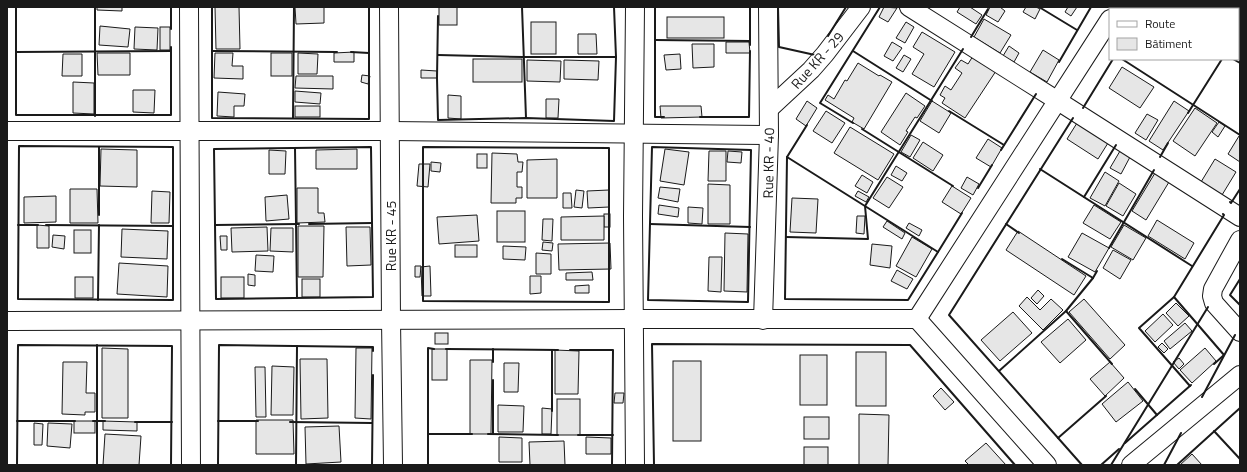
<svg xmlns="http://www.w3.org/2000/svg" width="1247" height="472" viewBox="0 0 1247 472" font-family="'Titillium Web',sans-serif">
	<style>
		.building { fill: #e6e6e6; stroke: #1a1a1a }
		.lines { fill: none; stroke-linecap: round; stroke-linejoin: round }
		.street-casing { stroke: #1a1a1a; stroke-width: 20 }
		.street { stroke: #fff; stroke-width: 18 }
		.wall { stroke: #1a1a1a; stroke-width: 2 }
		.labels { text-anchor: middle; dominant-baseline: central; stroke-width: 3; stroke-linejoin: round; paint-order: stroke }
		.street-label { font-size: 14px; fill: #1a1a1a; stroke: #fff }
	</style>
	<rect width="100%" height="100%" fill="#fff"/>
	<!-- building -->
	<g class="building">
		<path d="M 97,7 L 122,7 L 122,11 L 97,10 Z"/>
		<path d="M 215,7 L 239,7 L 240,49 L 216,49 Z"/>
		<path d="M 295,7 L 324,7 L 324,23 L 296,24 Z"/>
		<rect x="439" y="7" width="18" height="18"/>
		<path d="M 884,7 L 897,8 L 888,22 L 879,17 Z"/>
		<path d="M 960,7 L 970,7 L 982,15 L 976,24 L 957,12 Z"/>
		<path d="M 990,7 L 1000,7 L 1005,11 L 998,22 L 986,15 Z"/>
		<path d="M 1026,7 L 1036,7 L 1040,9 L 1035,19 L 1023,12 Z"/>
		<path d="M 1068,7 L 1077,7 L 1071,16 L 1065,12 Z"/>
		<rect x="667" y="17" width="57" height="21"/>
		<path d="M 984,19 L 1011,35 L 1000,53 L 974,37 Z"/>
		<rect x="531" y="22" width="25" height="32"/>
		<path d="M 906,22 L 914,27 L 905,43 L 896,38 Z"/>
		<path d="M 100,26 L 130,29 L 128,47 L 99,45 Z"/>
		<path d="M 135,27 L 158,28 L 157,50 L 134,49 Z"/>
		<rect x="160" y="27" width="10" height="23"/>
		<path d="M 922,32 L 955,52 L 934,87 L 912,74 L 924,54 L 913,47 Z"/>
		<path d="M 578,34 L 596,34 L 597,54 L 578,54 Z"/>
		<path d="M 726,42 L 749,42 L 750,53 L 726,53 Z"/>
		<path d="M 892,42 L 902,48 L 893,61 L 884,56 Z"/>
		<path d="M 692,44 L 714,44 L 714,67 L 693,68 Z"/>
		<path d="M 1009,46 L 1019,53 L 1014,62 L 1003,56 Z"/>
		<path d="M 1043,50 L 1059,60 L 1047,82 L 1030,72 Z"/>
		<path d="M 354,52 L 354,62 L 334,62 L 334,53 Z"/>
		<path d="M 97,53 L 130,53 L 130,75 L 98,75 Z"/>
		<path d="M 215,53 L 233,53 L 232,66 L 243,66 L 243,79 L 214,78 Z"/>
		<rect x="271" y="53" width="21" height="23"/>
		<path d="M 298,53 L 318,54 L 317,74 L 298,74 Z"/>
		<path d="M 63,54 L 82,54 L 82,76 L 62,76 Z"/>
		<path d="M 680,54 L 681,69 L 666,70 L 664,55 Z"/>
		<path d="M 904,55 L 911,59 L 903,72 L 896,68 Z"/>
		<path d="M 973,56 L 996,71 L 965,118 L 942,103 L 945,98 L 940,95 L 945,86 L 951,90 L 962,73 L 955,68 L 961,60 L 968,64 Z"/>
		<rect x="473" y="59" width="49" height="23"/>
		<path d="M 527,60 L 561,61 L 560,82 L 527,81 Z"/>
		<path d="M 564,60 L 599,61 L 598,80 L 564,79 Z"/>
		<path d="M 858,63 L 879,76 L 880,75 L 892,82 L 864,129 L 852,122 L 854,118 L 825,100 L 828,95 L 834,99 L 845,80 L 847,81 Z"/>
		<path d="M 1122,67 L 1154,87 L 1140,108 L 1109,88 Z"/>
		<path d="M 421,70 L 437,71 L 437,78 L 421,78 Z"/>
		<path d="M 362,75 L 370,76 L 368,84 L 361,82 Z"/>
		<path d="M 296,76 L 333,76 L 333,89 L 295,88 Z"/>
		<path d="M 73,82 L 94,83 L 94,114 L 73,113 Z"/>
		<path d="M 133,90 L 155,90 L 154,113 L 133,112 Z"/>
		<path d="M 295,91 L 321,93 L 320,104 L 295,102 Z"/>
		<path d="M 218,92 L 245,94 L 244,106 L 234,106 L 234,117 L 217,116 Z"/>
		<path d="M 906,93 L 925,106 L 917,118 L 915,117 L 906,131 L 908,132 L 900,145 L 881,132 Z"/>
		<path d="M 448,95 L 461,96 L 461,119 L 448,118 Z"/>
		<path d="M 546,99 L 559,99 L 558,118 L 546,118 Z"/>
		<path d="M 807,101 L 817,108 L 806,126 L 796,119 Z"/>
		<path d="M 932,101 L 951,113 L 939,133 L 920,121 Z"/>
		<path d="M 1174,101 L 1189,111 L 1163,150 L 1149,141 Z"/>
		<rect x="295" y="106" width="25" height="11"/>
		<path d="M 660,106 L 701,106 L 702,117 L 661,118 Z"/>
		<path d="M 1195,108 L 1217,123 L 1195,156 L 1173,141 Z"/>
		<path d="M 826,111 L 845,123 L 832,143 L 813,131 Z"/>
		<path d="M 1147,114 L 1158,120 L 1146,140 L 1135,133 Z"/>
		<path d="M 1219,122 L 1225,126 L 1218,137 L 1212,132 Z"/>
		<path d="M 1077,123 L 1108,143 L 1098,159 L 1067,139 Z"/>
		<path d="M 850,127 L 894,154 L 878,180 L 834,153 Z"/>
		<path d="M 911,135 L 920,140 L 910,157 L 901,152 Z"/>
		<path d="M 1239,136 L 1240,136 L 1240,162 L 1228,154 Z"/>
		<path d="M 988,139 L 1002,148 L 991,167 L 976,158 Z"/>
		<path d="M 923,142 L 943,155 L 933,171 L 913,158 Z"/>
		<path d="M 101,149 L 137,150 L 137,187 L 100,186 Z"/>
		<path d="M 357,149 L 357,169 L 316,169 L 316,150 Z"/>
		<path d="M 665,149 L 689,152 L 684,185 L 660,181 Z"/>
		<path d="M 269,150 L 286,151 L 285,174 L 269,174 Z"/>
		<path d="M 709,151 L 726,151 L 726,181 L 708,181 Z"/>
		<path d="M 728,151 L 742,152 L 741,163 L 727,162 Z"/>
		<path d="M 1120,151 L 1130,157 L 1121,174 L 1110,168 Z"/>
		<path d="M 492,153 L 517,154 L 518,162 L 523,162 L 522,172 L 517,172 L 517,187 L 522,187 L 522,198 L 516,198 L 516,203 L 491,203 Z"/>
		<rect x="477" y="154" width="10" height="14"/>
		<path d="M 557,159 L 557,198 L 527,198 L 527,160 Z"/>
		<path d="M 1215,159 L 1236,172 L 1222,195 L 1201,182 Z"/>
		<path d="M 431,162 L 441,163 L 440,172 L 431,171 Z"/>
		<path d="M 419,164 L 430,164 L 428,187 L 417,186 Z"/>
		<path d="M 896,166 L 907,173 L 902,181 L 891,175 Z"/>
		<path d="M 1105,172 L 1119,181 L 1105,206 L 1090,198 Z"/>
		<path d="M 1155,173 L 1169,182 L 1146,220 L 1132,211 Z"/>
		<path d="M 862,175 L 873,182 L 867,193 L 855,186 Z"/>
		<path d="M 887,177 L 903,187 L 889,208 L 873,198 Z"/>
		<path d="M 967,177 L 979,184 L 973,195 L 961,188 Z"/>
		<path d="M 1119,183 L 1136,194 L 1123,216 L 1106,206 Z"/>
		<path d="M 708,184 L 730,185 L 730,224 L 708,224 Z"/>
		<path d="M 952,186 L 971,198 L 961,214 L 942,202 Z"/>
		<path d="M 660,187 L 680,189 L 678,202 L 658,198 Z"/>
		<path d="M 297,188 L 318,188 L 318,213 L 324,213 L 325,222 L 297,223 Z"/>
		<path d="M 70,189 L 97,189 L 98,223 L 70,223 Z"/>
		<path d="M 576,190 L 584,191 L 582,208 L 574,207 Z"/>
		<path d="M 609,190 L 609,207 L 588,208 L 587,191 Z"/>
		<path d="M 152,191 L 170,192 L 169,223 L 151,223 Z"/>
		<path d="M 858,191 L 869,197 L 866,202 L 855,196 Z"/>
		<path d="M 563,193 L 571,193 L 572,208 L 563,208 Z"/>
		<path d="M 287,195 L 289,219 L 266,221 L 265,197 Z"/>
		<path d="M 56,196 L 56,222 L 24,223 L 24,197 Z"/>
		<path d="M 792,198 L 818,199 L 816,233 L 790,232 Z"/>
		<path d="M 659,205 L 679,208 L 678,217 L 658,214 Z"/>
		<path d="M 1094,205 L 1121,222 L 1110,239 L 1083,223 Z"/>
		<path d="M 688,207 L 703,208 L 702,224 L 688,223 Z"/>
		<rect x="497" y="211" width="28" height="31"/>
		<rect x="604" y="214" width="6" height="13"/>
		<path d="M 477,215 L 479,241 L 439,244 L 437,217 Z"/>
		<path d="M 604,216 L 604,240 L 561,240 L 561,217 Z"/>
		<path d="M 857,216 L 865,216 L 864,234 L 856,233 Z"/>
		<path d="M 543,219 L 553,219 L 552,241 L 542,240 Z"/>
		<path d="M 1157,220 L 1194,243 L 1185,259 L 1148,236 Z"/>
		<path d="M 887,221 L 905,233 L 902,239 L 883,227 Z"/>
		<path d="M 909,223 L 922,230 L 919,236 L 906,228 Z"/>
		<path d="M 37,225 L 49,226 L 49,248 L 37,248 Z"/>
		<path d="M 1124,225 L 1146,238 L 1133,260 L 1111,247 Z"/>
		<path d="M 298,226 L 324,226 L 323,277 L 298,277 Z"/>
		<path d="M 267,227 L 268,251 L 232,252 L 231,228 Z"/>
		<path d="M 346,227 L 370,227 L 371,265 L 347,266 Z"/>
		<path d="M 271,228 L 293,228 L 293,252 L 270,251 Z"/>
		<path d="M 122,229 L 168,231 L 167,259 L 121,257 Z"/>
		<rect x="74" y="230" width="17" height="23"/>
		<path d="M 1018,231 L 1086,276 L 1074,295 L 1006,250 Z"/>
		<path d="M 725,233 L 748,234 L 747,292 L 724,291 Z"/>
		<path d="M 1082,233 L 1109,248 L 1095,272 L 1068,257 Z"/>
		<path d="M 53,235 L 65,236 L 64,249 L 52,247 Z"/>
		<path d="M 220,236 L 227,236 L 227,250 L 221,250 Z"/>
		<path d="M 912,237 L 932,249 L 916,277 L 896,266 Z"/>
		<path d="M 543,242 L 553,243 L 552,251 L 542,250 Z"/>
		<path d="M 610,243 L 611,269 L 559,270 L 558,244 Z"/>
		<path d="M 872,244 L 892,246 L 890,268 L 870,265 Z"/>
		<rect x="455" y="245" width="22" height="12"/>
		<path d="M 503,246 L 526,247 L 525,260 L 503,259 Z"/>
		<path d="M 1113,250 L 1131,260 L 1120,279 L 1103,268 Z"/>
		<path d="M 536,253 L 551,254 L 551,274 L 536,274 Z"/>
		<path d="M 256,255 L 274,256 L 273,272 L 255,271 Z"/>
		<path d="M 709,257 L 722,257 L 721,292 L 708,291 Z"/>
		<path d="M 119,263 L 168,266 L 167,297 L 117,294 Z"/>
		<path d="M 415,266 L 421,266 L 420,277 L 415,277 Z"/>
		<path d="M 430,266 L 431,296 L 422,296 L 421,267 Z"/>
		<path d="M 897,270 L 913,279 L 907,289 L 891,281 Z"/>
		<path d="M 592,272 L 593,280 L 566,280 L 566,273 Z"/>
		<path d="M 248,274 L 255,275 L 255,286 L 248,285 Z"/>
		<path d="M 530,276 L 541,276 L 541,293 L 530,294 Z"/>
		<rect x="75" y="277" width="18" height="21"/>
		<rect x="221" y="277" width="23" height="21"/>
		<rect x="302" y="279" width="18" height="18"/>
		<path d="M 589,285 L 589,293 L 575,293 L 575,286 Z"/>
		<path d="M 1038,290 L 1044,296 L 1037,304 L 1031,298 Z"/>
		<path d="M 1027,297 L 1040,310 L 1051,299 L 1063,310 L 1043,330 L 1019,306 Z"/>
		<path d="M 1084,299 L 1125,345 L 1110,359 L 1069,312 Z"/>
		<path d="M 1176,303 L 1189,316 L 1178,326 L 1166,313 Z"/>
		<path d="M 1013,312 L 1032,333 L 1000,361 L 981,340 Z"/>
		<path d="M 1163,314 L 1173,325 L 1155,342 L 1145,331 Z"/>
		<path d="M 1068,319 L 1086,340 L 1060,363 L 1041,342 Z"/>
		<path d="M 1185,323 L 1192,331 L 1170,349 L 1164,341 Z"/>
		<rect x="435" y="333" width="13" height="11"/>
		<path d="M 1162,343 L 1168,349 L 1164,353 L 1158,347 Z"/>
		<path d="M 102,348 L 128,349 L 128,418 L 102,418 Z"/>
		<path d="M 356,348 L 372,348 L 371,419 L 355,418 Z"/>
		<path d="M 1205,348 L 1216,361 L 1192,383 L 1180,370 Z"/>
		<rect x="432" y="349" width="15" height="31"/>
		<path d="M 555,350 L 579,351 L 578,394 L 555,394 Z"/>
		<rect x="856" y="352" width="30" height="54"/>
		<rect x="800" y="355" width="27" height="50"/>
		<path d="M 1179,358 L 1184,364 L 1179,369 L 1173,362 Z"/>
		<path d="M 300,359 L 327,359 L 328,418 L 301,419 Z"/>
		<path d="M 470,360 L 492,360 L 491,434 L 470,434 Z"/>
		<rect x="673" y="361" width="28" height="80"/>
		<path d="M 63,362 L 87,362 L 86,393 L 95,393 L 95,412 L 85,412 L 85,415 L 62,414 Z"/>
		<path d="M 1110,362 L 1124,378 L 1105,396 L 1090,379 Z"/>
		<path d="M 504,363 L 519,363 L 518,392 L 504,392 Z"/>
		<path d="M 272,366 L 294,367 L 293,415 L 271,415 Z"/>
		<path d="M 255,367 L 265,367 L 266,417 L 256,417 Z"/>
		<path d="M 1128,382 L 1143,401 L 1116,422 L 1102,404 Z"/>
		<path d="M 941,388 L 954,402 L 945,410 L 933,396 Z"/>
		<path d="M 615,393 L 624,393 L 623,403 L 614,403 Z"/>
		<rect x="557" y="399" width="23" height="36"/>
		<path d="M 498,405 L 524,406 L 523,432 L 498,432 Z"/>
		<path d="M 542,408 L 552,409 L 551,434 L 542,434 Z"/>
		<path d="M 859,414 L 889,415 L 888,465 L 859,465 Z"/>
		<rect x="804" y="417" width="25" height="22"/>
		<path d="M 256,420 L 293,420 L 294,454 L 256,454 Z"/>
		<rect x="74" y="421" width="21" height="12"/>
		<path d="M 103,421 L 137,422 L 137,431 L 103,430 Z"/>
		<path d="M 34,423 L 43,424 L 42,445 L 34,445 Z"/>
		<path d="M 48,423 L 72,424 L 70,448 L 47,446 Z"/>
		<path d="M 339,426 L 341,462 L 306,464 L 305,427 Z"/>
		<path d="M 105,434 L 141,436 L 139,465 L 103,465 Z"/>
		<path d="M 499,437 L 522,438 L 522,462 L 499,462 Z"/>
		<path d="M 586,437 L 611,438 L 611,454 L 586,454 Z"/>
		<path d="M 564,441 L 565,465 L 530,465 L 529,442 Z"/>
		<path d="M 986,443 L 1006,465 L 969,465 L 965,461 Z"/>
		<rect x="804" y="447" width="24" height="18"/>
		<path d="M 1192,454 L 1202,465 L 1180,465 Z"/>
	</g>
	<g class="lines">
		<!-- street casing -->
		<g class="street-casing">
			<g id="street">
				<path d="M 189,7 L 191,465"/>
				<path d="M 389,7 L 391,320 L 393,465"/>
				<path d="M 909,7 L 1058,101 L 1240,217"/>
				<path d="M 769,109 L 811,70 L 825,54 L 861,7"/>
				<path d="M 7,131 L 390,131 L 769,135"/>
				<path d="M 1240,240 L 1213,289 L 1212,296 L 1214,303 L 1240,332"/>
				<path d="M 917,319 L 1110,19"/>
				<path d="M 763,320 L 769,135 L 768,7"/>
				<path d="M 7,321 L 633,319 L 917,319 L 1047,465"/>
				<path d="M 635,465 L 633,216 L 635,7"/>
				<path d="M 1131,465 L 1240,375"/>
			</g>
		</g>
		<!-- street -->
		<use href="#street" class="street"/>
		<!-- wall -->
		<g class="wall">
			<path d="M 16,7 L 16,115 L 171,115 L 171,47"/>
			<path d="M 95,7 L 95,116"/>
			<path d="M 171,7 L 171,29"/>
			<path d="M 212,7 L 212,118 L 369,119 L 369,7"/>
			<path d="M 522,7 L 526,118"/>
			<path d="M 655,7 L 655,117 L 664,117"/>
			<path d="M 778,7 L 779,47 L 815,55"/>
			<path d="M 1039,7 L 1077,30"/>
			<path d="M 1152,7 L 1155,9"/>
			<path d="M 1144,9 L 1146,7"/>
			<path d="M 438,16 L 437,78 L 438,120 L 526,118 L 614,121 L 616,57 L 614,7"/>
			<path d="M 1238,33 L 1240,30"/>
			<path d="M 828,36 L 846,7"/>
			<path d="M 971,37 L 988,9"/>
			<path d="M 655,40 L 750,41"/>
			<path d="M 750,45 L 750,7"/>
			<path d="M 212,51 L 337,52"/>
			<path d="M 853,51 L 932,101"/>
			<path d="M 16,52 L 171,51"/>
			<path d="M 351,52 L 369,53"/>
			<path d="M 438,55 L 523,57 L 616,57"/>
			<path d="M 1122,59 L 1240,135"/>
			<path d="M 1233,59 L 1240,63"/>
			<path d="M 1059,62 L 1091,7"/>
			<path d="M 1083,108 L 1113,59"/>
			<path d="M 949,111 L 1004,145"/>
			<path d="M 1188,113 L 1222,59"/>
			<path d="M 700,117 L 749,117 L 750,51"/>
			<path d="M 293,118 L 294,7"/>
			<path d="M 1073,118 L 949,315 L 1082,465"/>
			<path d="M 853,123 L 820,103 L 880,7"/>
			<path d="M 807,125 L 787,157 L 938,252 L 962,213"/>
			<path d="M 862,129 L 953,186"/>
			<path d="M 19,146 L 173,147 L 173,300 L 18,299 Z"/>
			<path d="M 371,147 L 373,297 L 216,299 L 214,149 Z"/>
			<path d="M 423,147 L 609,148 L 609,302 L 423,301 Z"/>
			<path d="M 652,147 L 751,150 L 748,302 L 648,300 Z"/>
			<path d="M 295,148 L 297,298"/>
			<path d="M 1001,150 L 1036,94"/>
			<path d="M 787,157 L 785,299 L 908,300 L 938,252"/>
			<path d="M 1160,157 L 1168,143"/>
			<path d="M 1040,169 L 1192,266"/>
			<path d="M 978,188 L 992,165"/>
			<path d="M 1084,197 L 1116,145"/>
			<path d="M 1230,202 L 1231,203 L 1240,189"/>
			<path d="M 99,215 L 99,147"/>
			<path d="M 309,224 L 372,223"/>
			<path d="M 650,224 L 750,227"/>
			<path d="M 1006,224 L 1019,233"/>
			<path d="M 18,225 L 38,225"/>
			<path d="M 46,225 L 173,226"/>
			<path d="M 215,225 L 299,224"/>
			<path d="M 786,237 L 868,239 L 865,206 L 963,49"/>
			<path d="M 1109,248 L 1154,170"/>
			<path d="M 1062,259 L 1093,278"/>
			<path d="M 1240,279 L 1230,295 L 1240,305"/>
			<path d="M 1174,297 L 1224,355 L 1214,364"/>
			<path d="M 98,300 L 99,225"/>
			<path d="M 1066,311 L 1093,278 L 1097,271"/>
			<path d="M 446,349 L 558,350"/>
			<path d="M 570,350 L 613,350 L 612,465"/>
			<path d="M 493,362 L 493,349"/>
			<path d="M 999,371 L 1066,311 L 1112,364"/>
			<path d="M 1190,386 L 1139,328 L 1174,297 L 1224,215 L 1223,214"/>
			<path d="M 1135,389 L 1157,415"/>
			<path d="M 1202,397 L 1235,335"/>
			<path d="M 552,411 L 552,350"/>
			<path d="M 17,421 L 75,421"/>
			<path d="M 93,421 L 105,421"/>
			<path d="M 218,421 L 258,421"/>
			<path d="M 135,422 L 172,422"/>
			<path d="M 290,422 L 372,423"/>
			<path d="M 1214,431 L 1240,459"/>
			<path d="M 428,434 L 472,434"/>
			<path d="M 488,434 L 558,435"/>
			<path d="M 493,434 L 493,380"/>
			<path d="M 578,435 L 613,435"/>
			<path d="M 1058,438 L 1106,396"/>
			<path d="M 1125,443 L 1191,385"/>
			<path d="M 17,465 L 18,345 L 172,346 L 171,465"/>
			<path d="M 97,465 L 97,345"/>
			<path d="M 218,465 L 219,345 L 373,347 L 373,351"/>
			<path d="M 296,465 L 297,346"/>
			<path d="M 372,465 L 373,375"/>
			<path d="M 428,465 L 428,348 L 434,349"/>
			<path d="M 654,465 L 652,344 L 910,345 L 1015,465"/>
			<path d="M 1101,465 L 1119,449"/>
			<path d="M 1111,465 L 1208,307"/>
			<path d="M 1164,465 L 1181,433"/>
			<path d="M 1177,465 L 1240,408"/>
		</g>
	</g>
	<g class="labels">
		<!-- street labels -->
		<g class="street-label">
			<text transform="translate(817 60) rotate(-48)">Rue KR - 29</text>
			<text transform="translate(768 163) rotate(-89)">Rue KR - 40</text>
			<text transform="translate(390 236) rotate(-90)">Rue KR - 45</text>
		</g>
	</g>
	<!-- border -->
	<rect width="1247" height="472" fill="none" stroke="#1a1a1a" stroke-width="16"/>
	<!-- legend -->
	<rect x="1109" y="8" width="130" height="52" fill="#ffffff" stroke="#a3a3a3"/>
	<rect x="1117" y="21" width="20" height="6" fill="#ffffff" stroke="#a3a3a3"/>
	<text x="1145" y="28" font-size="12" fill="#1a1a1a">Route</text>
	<rect x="1117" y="38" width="20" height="12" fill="#e6e6e6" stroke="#a3a3a3"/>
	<text x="1145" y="48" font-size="12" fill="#1a1a1a">Bâtiment</text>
</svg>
